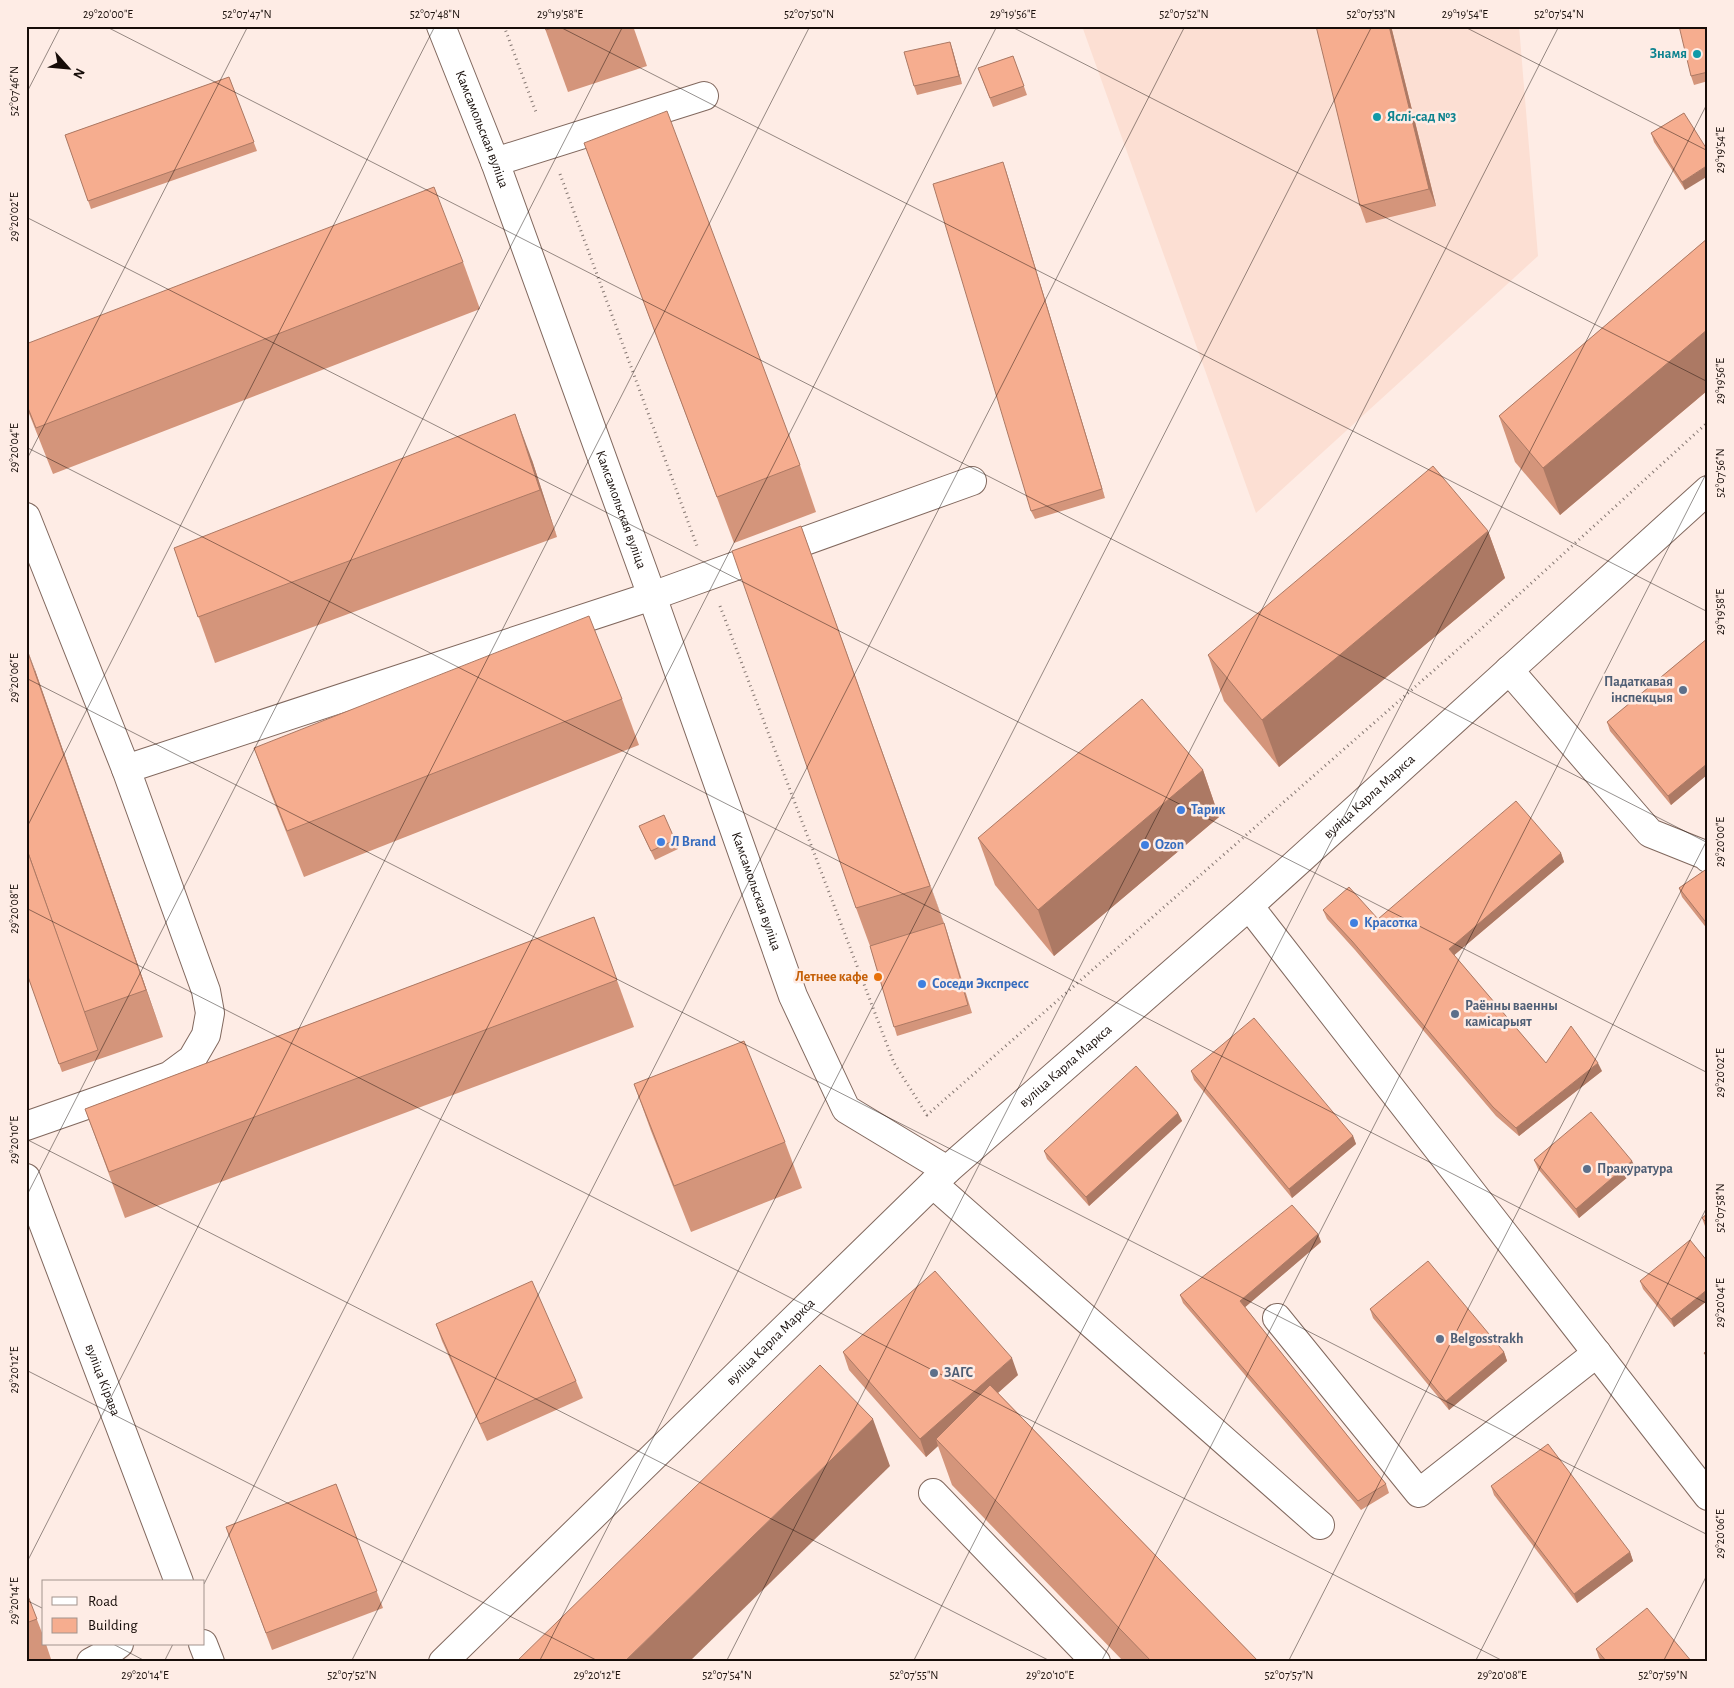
<svg xmlns="http://www.w3.org/2000/svg" width="1734" height="1688" viewBox="0 0 1734 1688" font-family="'Alegreya Sans',sans-serif">
	<style>
		.built { fill: #fcdfd3 }
		.lines { fill: none; stroke-linecap: round; stroke-linejoin: round }
		.minor-casing { stroke: #81685e; stroke-width: 30 }
		.major-casing { stroke: #81685e; stroke-width: 30 }
		.path { stroke: #867873; stroke-width: 3; stroke-dasharray: 1 4; stroke-linecap: butt }
		.minor { stroke: #fff; stroke-width: 28 }
		.major { stroke: #fff; stroke-width: 28 }
		.wall { fill: #d4957b }
		.shaded-wall { fill: #ac7964 }
		.building { fill: #f6ad8f; stroke: #ac7964 }
		.ticks { fill: none; stroke: #170d09; stroke-width: 1; stroke-opacity: 0.45 }
		.culture-dot { fill: #0f9aa8; stroke: #feece5; stroke-width: 2 }
		.service-dot { fill: #5c6f8a; stroke: #feece5; stroke-width: 2 }
		.shop-dot { fill: #3f7fe0; stroke: #feece5; stroke-width: 2 }
		.food-dot { fill: #e8710a; stroke: #feece5; stroke-width: 2 }
		.labels { text-anchor: middle; dominant-baseline: central; stroke-width: 5; stroke-linejoin: round; paint-order: stroke }
		.culture-label { font-size: 14px; font-weight: bold; fill: #0d838f; stroke: #feece5; text-anchor: end }
		.street-label { font-size: 14px; fill: #170d09; stroke: #feece5 }
		.service-label { font-size: 14px; font-weight: bold; fill: #4e5e75; stroke: #feece5; text-anchor: start }
		.shop-label { font-size: 14px; font-weight: bold; fill: #366cbe; stroke: #feece5; text-anchor: start }
		.food-label { font-size: 14px; font-weight: bold; fill: #c56008; stroke: #feece5; text-anchor: end }
		.neatline { fill: none; stroke: #170d09; stroke-width: 2 }
		.ticks-label { font-size: 12px; text-anchor: middle; fill: #170d09 }
	</style>
	<rect width="100%" height="100%" fill="#feece5"/>
	<!-- built -->
	<path class="built" d="M 1082,26 L 1519,26 L 1538,256 L 1256,513 Z"/>
	<g class="lines">
		<!-- minor casing -->
		<g class="minor-casing">
			<g id="minor">
				<path id="s1" d="M 441,26 L 495,162 L 652,596 L 793,996 L 846,1109 L 947,1170"/>
				<path d="M 495,162 L 704,96"/>
				<path d="M 26,517 L 126,769 L 206,991 L 210,1013 L 206,1035 L 192,1059 L 169,1076 L 26,1126"/>
				<path d="M 1509,670 L 1650,833 L 1705,855 L 1708,858"/>
				<path d="M 126,769 L 652,596 L 972,481"/>
				<path d="M 1249,906 L 1708,1496"/>
				<path id="s2" d="M 26,1178 L 179,1582"/>
				<path d="M 933,1184 L 1320,1525"/>
				<path d="M 1277,1318 L 1419,1493 L 1597,1353"/>
				<path d="M 933,1493 L 1096,1662"/>
				<path d="M 203,1644 L 210,1662"/>
				<path d="M 91,1662 L 106,1654 L 119,1644"/>
			</g>
		</g>
		<!-- major casing -->
		<g class="major-casing">
			<g id="major">
				<path id="s3" d="M 443,1662 L 947,1170 L 1249,906 L 1708,490"/>
			</g>
		</g>
		<!-- path -->
		<g class="path">
			<path d="M 504,26 L 537,115"/>
			<path d="M 560,174 L 697,546"/>
			<path d="M 720,606 L 894,1063 L 927,1115 L 1481,629 L 1708,422"/>
		</g>
		<!-- minor -->
		<use href="#minor" class="minor"/>
		<!-- major -->
		<use href="#major" class="major"/>
	</g>
	<!-- wall -->
	<g class="wall">
		<path d="M 544,26 L 633,26 L 647,66 L 568,92 Z"/>
		<path d="M 1391,26 L 1436,206 L 1366,223 L 1360,206 Z"/>
		<path d="M 1708,26 L 1708,81 L 1694,85 L 1691,76 Z"/>
		<path d="M 950,42 L 962,84 L 917,95 L 914,86 Z"/>
		<path d="M 1013,56 L 1027,95 L 993,107 L 978,68 Z"/>
		<path d="M 229,77 L 257,151 L 91,209 L 65,135 Z"/>
		<path d="M 1684,113 L 1685,190 L 1654,142 L 1651,133 Z"/>
		<path d="M 584,143 L 800,465 L 816,512 L 734,543 Z"/>
		<path d="M 1006,171 L 1105,498 L 1035,519 L 1031,511 Z"/>
		<path d="M 1708,238 L 1708,390 L 1560,515 L 1515,462 L 1499,416 Z"/>
		<path d="M 463,262 L 480,309 L 53,474 L 26,406 L 26,344 Z"/>
		<path d="M 532,460 L 557,537 L 215,663 L 174,548 Z"/>
		<path d="M 801,526 L 947,932 L 972,1013 L 897,1036 L 870,946 L 856,908 Z"/>
		<path d="M 1488,531 L 1505,578 L 1279,767 L 1224,701 L 1208,655 Z"/>
		<path d="M 1708,638 L 1708,774 L 1671,805 L 1610,731 L 1607,722 Z"/>
		<path d="M 35,670 L 163,1037 L 62,1072 L 26,971 Z"/>
		<path d="M 622,699 L 639,745 L 304,877 L 271,794 L 254,748 Z"/>
		<path d="M 1203,770 L 1219,817 L 1054,956 L 995,885 L 978,838 Z"/>
		<path d="M 639,826 L 675,840 L 678,849 L 655,860 L 643,835 Z"/>
		<path d="M 1561,853 L 1564,862 L 1454,955 L 1546,1063 L 1602,1071 L 1519,1136 L 1496,1116 L 1355,950 L 1327,919 L 1323,910 L 1378,919 Z"/>
		<path d="M 1708,868 L 1708,930 L 1682,897 L 1679,888 Z"/>
		<path d="M 594,917 L 634,1027 L 125,1218 L 85,1109 Z"/>
		<path d="M 1191,1071 L 1353,1136 L 1356,1144 L 1292,1198 L 1194,1080 Z"/>
		<path d="M 634,1084 L 785,1142 L 802,1188 L 691,1232 L 651,1131 Z"/>
		<path d="M 1178,1113 L 1182,1121 L 1089,1206 L 1047,1159 L 1044,1151 Z"/>
		<path d="M 1534,1160 L 1632,1161 L 1636,1170 L 1579,1218 L 1538,1169 Z"/>
		<path d="M 1708,1213 L 1708,1230 L 1705,1226 L 1702,1218 Z"/>
		<path d="M 1318,1234 L 1321,1242 L 1245,1307 L 1386,1484 L 1389,1493 L 1361,1510 L 1183,1303 L 1180,1295 Z"/>
		<path d="M 1708,1262 L 1708,1300 L 1674,1327 L 1643,1289 L 1640,1281 Z"/>
		<path d="M 1370,1309 L 1504,1352 L 1507,1361 L 1449,1410 L 1373,1318 Z"/>
		<path d="M 436,1324 L 576,1381 L 583,1398 L 487,1441 L 442,1341 Z"/>
		<path d="M 843,1352 L 1018,1375 L 998,1393 L 1259,1662 L 1124,1662 L 952,1485 L 938,1446 L 926,1457 L 849,1370 Z"/>
		<path d="M 336,1484 L 383,1608 L 272,1650 L 226,1527 Z"/>
		<path d="M 1491,1486 L 1630,1552 L 1633,1561 L 1577,1603 L 1494,1495 Z"/>
		<path d="M 26,1591 L 44,1638 L 44,1644 L 46,1644 L 52,1662 L 26,1662 Z"/>
		<path d="M 1596,1649 L 1692,1662 L 1603,1662 L 1599,1658 Z"/>
	</g>
	<!-- shaded-wall -->
	<g class="shaded-wall">
		<path d="M 1389,26 L 1391,26 L 1436,206 L 1429,189 Z"/>
		<path d="M 950,42 L 953,51 L 962,84 L 959,76 Z"/>
		<path d="M 1003,162 L 1006,171 L 1105,498 L 1102,489 Z"/>
		<path d="M 1708,165 L 1708,176 L 1685,190 L 1682,182 Z"/>
		<path d="M 1708,329 L 1708,390 L 1560,515 L 1543,468 Z"/>
		<path d="M 515,414 L 532,460 L 557,537 L 540,490 Z"/>
		<path d="M 801,526 L 947,932 L 972,1013 L 944,923 Z"/>
		<path d="M 1488,531 L 1505,578 L 1279,767 L 1262,720 Z"/>
		<path d="M 26,646 L 35,670 L 163,1037 L 146,990 Z"/>
		<path d="M 1708,763 L 1708,774 L 1671,805 L 1668,796 Z"/>
		<path d="M 1203,770 L 1219,817 L 1054,956 L 1038,910 Z"/>
		<path d="M 1561,853 L 1564,862 L 1452,957 L 1449,949 Z"/>
		<path d="M 1598,1063 L 1602,1071 L 1519,1136 L 1516,1128 Z"/>
		<path d="M 1178,1113 L 1182,1121 L 1089,1206 L 1086,1197 Z"/>
		<path d="M 1353,1136 L 1356,1144 L 1292,1198 L 1289,1189 Z"/>
		<path d="M 1632,1161 L 1636,1170 L 1579,1218 L 1576,1209 Z"/>
		<path d="M 1318,1234 L 1321,1242 L 1243,1309 L 1240,1301 Z"/>
		<path d="M 1708,1289 L 1708,1300 L 1674,1327 L 1671,1319 Z"/>
		<path d="M 1504,1352 L 1507,1361 L 1449,1410 L 1446,1401 Z"/>
		<path d="M 1012,1358 L 1018,1375 L 940,1444 L 936,1439 L 938,1446 L 926,1457 L 920,1439 Z"/>
		<path d="M 873,1419 L 890,1466 L 689,1662 L 624,1662 Z"/>
		<path d="M 1630,1552 L 1633,1561 L 1577,1603 L 1574,1594 Z"/>
	</g>
	<!-- building -->
	<g class="building">
		<path d="M 544,26 L 558,26 L 546,30 Z"/>
		<path d="M 1316,26 L 1389,26 L 1429,189 L 1360,206 Z"/>
		<path d="M 1679,26 L 1708,26 L 1708,72 L 1691,76 Z"/>
		<path d="M 950,42 L 959,76 L 914,86 L 904,52 Z"/>
		<path d="M 1013,56 L 1024,86 L 990,98 L 978,68 Z"/>
		<path d="M 229,77 L 254,142 L 88,201 L 65,135 Z"/>
		<path d="M 667,111 L 800,465 L 717,497 L 584,143 Z"/>
		<path d="M 1684,113 L 1708,151 L 1708,165 L 1682,182 L 1651,133 Z"/>
		<path d="M 1003,162 L 1102,489 L 1031,511 L 933,184 Z"/>
		<path d="M 434,187 L 463,262 L 36,428 L 26,403 L 26,344 Z"/>
		<path d="M 1708,238 L 1708,329 L 1543,468 L 1499,416 Z"/>
		<path d="M 515,414 L 540,490 L 198,617 L 174,548 Z"/>
		<path d="M 1433,466 L 1488,531 L 1262,720 L 1208,655 Z"/>
		<path d="M 801,526 L 930,886 L 856,908 L 732,551 Z"/>
		<path d="M 589,616 L 622,699 L 287,831 L 254,748 Z"/>
		<path d="M 1708,638 L 1708,763 L 1668,796 L 1607,722 Z"/>
		<path d="M 26,647 L 146,990 L 84,1012 L 26,847 Z"/>
		<path d="M 1142,699 L 1203,770 L 1038,910 L 978,838 Z"/>
		<path d="M 1516,801 L 1561,853 L 1449,949 L 1546,1063 L 1571,1026 L 1598,1063 L 1516,1128 L 1493,1107 L 1352,941 L 1323,910 L 1349,887 L 1378,919 Z"/>
		<path d="M 664,815 L 675,840 L 651,851 L 639,826 Z"/>
		<path d="M 26,847 L 98,1050 L 59,1064 L 26,971 Z"/>
		<path d="M 1708,868 L 1708,925 L 1679,888 Z"/>
		<path d="M 594,917 L 617,980 L 109,1172 L 85,1109 Z"/>
		<path d="M 944,923 L 968,1005 L 894,1027 L 870,946 Z"/>
		<path d="M 1254,1018 L 1353,1136 L 1289,1189 L 1191,1071 Z"/>
		<path d="M 744,1041 L 785,1142 L 674,1186 L 634,1084 Z"/>
		<path d="M 1136,1066 L 1178,1113 L 1086,1197 L 1044,1151 Z"/>
		<path d="M 1591,1112 L 1632,1161 L 1576,1209 L 1534,1160 Z"/>
		<path d="M 1292,1205 L 1318,1234 L 1240,1301 L 1386,1484 L 1358,1501 L 1180,1295 Z"/>
		<path d="M 1708,1213 L 1708,1224 L 1702,1218 Z"/>
		<path d="M 1690,1240 L 1708,1262 L 1708,1289 L 1671,1319 L 1640,1281 Z"/>
		<path d="M 1428,1261 L 1504,1352 L 1446,1401 L 1370,1309 Z"/>
		<path d="M 935,1271 L 1012,1358 L 920,1439 L 843,1352 Z"/>
		<path d="M 532,1281 L 576,1381 L 480,1424 L 436,1324 Z"/>
		<path d="M 1708,1350 L 1708,1358 L 1704,1353 Z"/>
		<path d="M 820,1365 L 873,1419 L 624,1662 L 516,1662 Z"/>
		<path d="M 990,1385 L 1259,1662 L 1152,1662 L 936,1439 Z"/>
		<path d="M 1548,1444 L 1630,1552 L 1574,1594 L 1491,1486 Z"/>
		<path d="M 336,1484 L 377,1591 L 266,1633 L 226,1527 Z"/>
		<path d="M 26,1591 L 37,1619 L 26,1623 Z"/>
		<path d="M 1647,1608 L 1692,1662 L 1607,1662 L 1596,1649 Z"/>
	</g>
	<!-- ticks -->
	<path class="ticks" d="M 105,26 L 1708,843M 558,26 L 1708,612M 1010,26 L 1708,382M 1463,26 L 1708,151M 26,94 L 61,26M 26,217 L 1708,1073M 26,447 L 1708,1304M 26,461 L 248,26M 26,678 L 1708,1535M 26,829 L 435,26M 26,908 L 1505,1662M 26,1139 L 1052,1662M 26,1197 L 623,26M 26,1370 L 600,1662M 26,1564 L 810,26M 204,1584 L 997,26M 26,1600 L 44,1609M 113,1644 L 147,1662M 164,1662 L 173,1644M 351,1662 L 1185,26M 539,1662 L 1372,26M 726,1662 L 1559,26M 913,1662 L 1708,102M 1101,1662 L 1708,470M 1288,1662 L 1708,838M 1475,1662 L 1708,1205M 1663,1662 L 1708,1573"/>
	<!-- markers -->
	<g class="culture-dot">
		<circle cx="1697" cy="54" r="5"/>
		<circle cx="1377" cy="117" r="5"/>
	</g>
	<g class="service-dot">
		<circle cx="1683" cy="690" r="5"/>
		<circle cx="1455" cy="1014" r="5"/>
		<circle cx="1587" cy="1169" r="5"/>
		<circle cx="1440" cy="1339" r="5"/>
		<circle cx="934" cy="1373" r="5"/>
	</g>
	<g class="shop-dot">
		<circle cx="1181" cy="810" r="5"/>
		<circle cx="661" cy="842" r="5"/>
		<circle cx="1145" cy="845" r="5"/>
		<circle cx="1354" cy="923" r="5"/>
		<circle cx="922" cy="984" r="5"/>
	</g>
	<circle class="food-dot" cx="878" cy="977" r="5"/>
	<g class="labels">
		<!-- culture labels -->
		<g class="culture-label">
			<text x="1687" y="54">Знамя</text>
			<text x="1387" y="117" text-anchor="start">Яслі-сад №3</text>
		</g>
		<!-- street labels -->
		<g class="street-label">
			<text stroke="none"><textPath href="#s1" startOffset="111">Камсамольская вуліца</textPath></text>
			<text stroke="none"><textPath href="#s1" startOffset="516">Камсамольская вуліца</textPath></text>
			<text stroke="none"><textPath href="#s3" startOffset="1268">вуліца Карла Маркса</textPath></text>
			<text stroke="none"><textPath href="#s1" startOffset="921">Камсамольская вуліца</textPath></text>
			<text stroke="none"><textPath href="#s3" startOffset="862">вуліца Карла Маркса</textPath></text>
			<text stroke="none"><textPath href="#s3" startOffset="458">вуліца Карла Маркса</textPath></text>
			<text stroke="none"><textPath href="#s2" startOffset="216">вуліца Кірава</textPath></text>
		</g>
		<!-- service labels -->
		<g class="service-label">
			<text x="1673" y="682" text-anchor="end">Падаткавая<tspan x="1673" dy="16">інспекцыя</tspan></text>
			<text x="1465" y="1006">Раённы ваенны<tspan x="1465" dy="16">камісарыят</tspan></text>
			<text x="1597" y="1169">Пракуратура</text>
			<text x="1450" y="1339">Belgosstrakh</text>
			<text x="944" y="1373">ЗАГС</text>
		</g>
		<!-- shop labels -->
		<g class="shop-label">
			<text x="1191" y="810">Тарик</text>
			<text x="671" y="842">Л Brand</text>
			<text x="1155" y="845">Ozon</text>
			<text x="1364" y="923">Красотка</text>
			<text x="932" y="984">Соседи Экспресс</text>
		</g>
		<!-- food labels -->
		<g class="food-label">
			<text x="868" y="977">Летнее кафе</text>
		</g>
	</g>
	<!-- border -->
	<rect width="1734" height="1688" fill="none" stroke="#feece5" stroke-width="55"/>
	<!-- legend -->
	<rect x="42" y="1580" width="162" height="65" fill="#feece5" stroke="#a2938d"/>
	<rect x="52" y="1597" width="25" height="8" fill="#ffffff" stroke="#a2938d"/>
	<text x="88" y="1606" font-size="15" fill="#170d09">Road</text>
	<rect x="52" y="1618" width="25" height="15" fill="#f6ad8f" stroke="#a2938d"/>
	<text x="88" y="1630" font-size="15" fill="#170d09">Building</text>
	<!-- north arrow -->
	<g transform="translate(68 68) rotate(117)" stroke="#feece5" stroke-width="4" paint-order="stroke">
	<path d="M0-4L9 19L0 12L-9 19Z" fill="#170d09"/>
	<text y="-8" font-size="14" font-weight="bold" text-anchor="middle" fill="#170d09">N</text>
	</g>
	<rect x="28" y="28" width="1678" height="1632" class="neatline"/>
	<g class="ticks-label">
		<text x="108" y="18">29°20'00"E</text>
		<text x="247" y="18">52°07'47"N</text>
		<text x="435" y="18">52°07'48"N</text>
		<text x="560" y="18">29°19'58"E</text>
		<text x="809" y="18">52°07'50"N</text>
		<text x="1013" y="18">29°19'56"E</text>
		<text x="1184" y="18">52°07'52"N</text>
		<text x="1371" y="18">52°07'53"N</text>
		<text x="1465" y="18">29°19'54"E</text>
		<text x="1559" y="18">52°07'54"N</text>
		<text transform="translate(14 91) rotate(-90)" y="4">52°07'46"N</text>
		<text transform="translate(1720 150) rotate(-90)" y="4">29°19'54"E</text>
		<text transform="translate(14 217) rotate(-90)" y="4">29°20'02"E</text>
		<text transform="translate(1720 381) rotate(-90)" y="4">29°19'56"E</text>
		<text transform="translate(14 448) rotate(-90)" y="4">29°20'04"E</text>
		<text transform="translate(1720 473) rotate(-90)" y="4">52°07'56"N</text>
		<text transform="translate(1720 612) rotate(-90)" y="4">29°19'58"E</text>
		<text transform="translate(14 678) rotate(-90)" y="4">29°20'06"E</text>
		<text transform="translate(1720 842) rotate(-90)" y="4">29°20'00"E</text>
		<text transform="translate(14 909) rotate(-90)" y="4">29°20'08"E</text>
		<text transform="translate(1720 1073) rotate(-90)" y="4">29°20'02"E</text>
		<text transform="translate(14 1140) rotate(-90)" y="4">29°20'10"E</text>
		<text transform="translate(1720 1208) rotate(-90)" y="4">52°07'58"N</text>
		<text transform="translate(1720 1303) rotate(-90)" y="4">29°20'04"E</text>
		<text transform="translate(14 1370) rotate(-90)" y="4">29°20'12"E</text>
		<text transform="translate(1720 1534) rotate(-90)" y="4">29°20'06"E</text>
		<text transform="translate(14 1601) rotate(-90)" y="4">29°20'14"E</text>
		<text x="145" y="1679">29°20'14"E</text>
		<text x="352" y="1679">52°07'52"N</text>
		<text x="597" y="1679">29°20'12"E</text>
		<text x="727" y="1679">52°07'54"N</text>
		<text x="914" y="1679">52°07'55"N</text>
		<text x="1050" y="1679">29°20'10"E</text>
		<text x="1289" y="1679">52°07'57"N</text>
		<text x="1502" y="1679">29°20'08"E</text>
		<text x="1663" y="1679">52°07'59"N</text>
	</g>
</svg>
